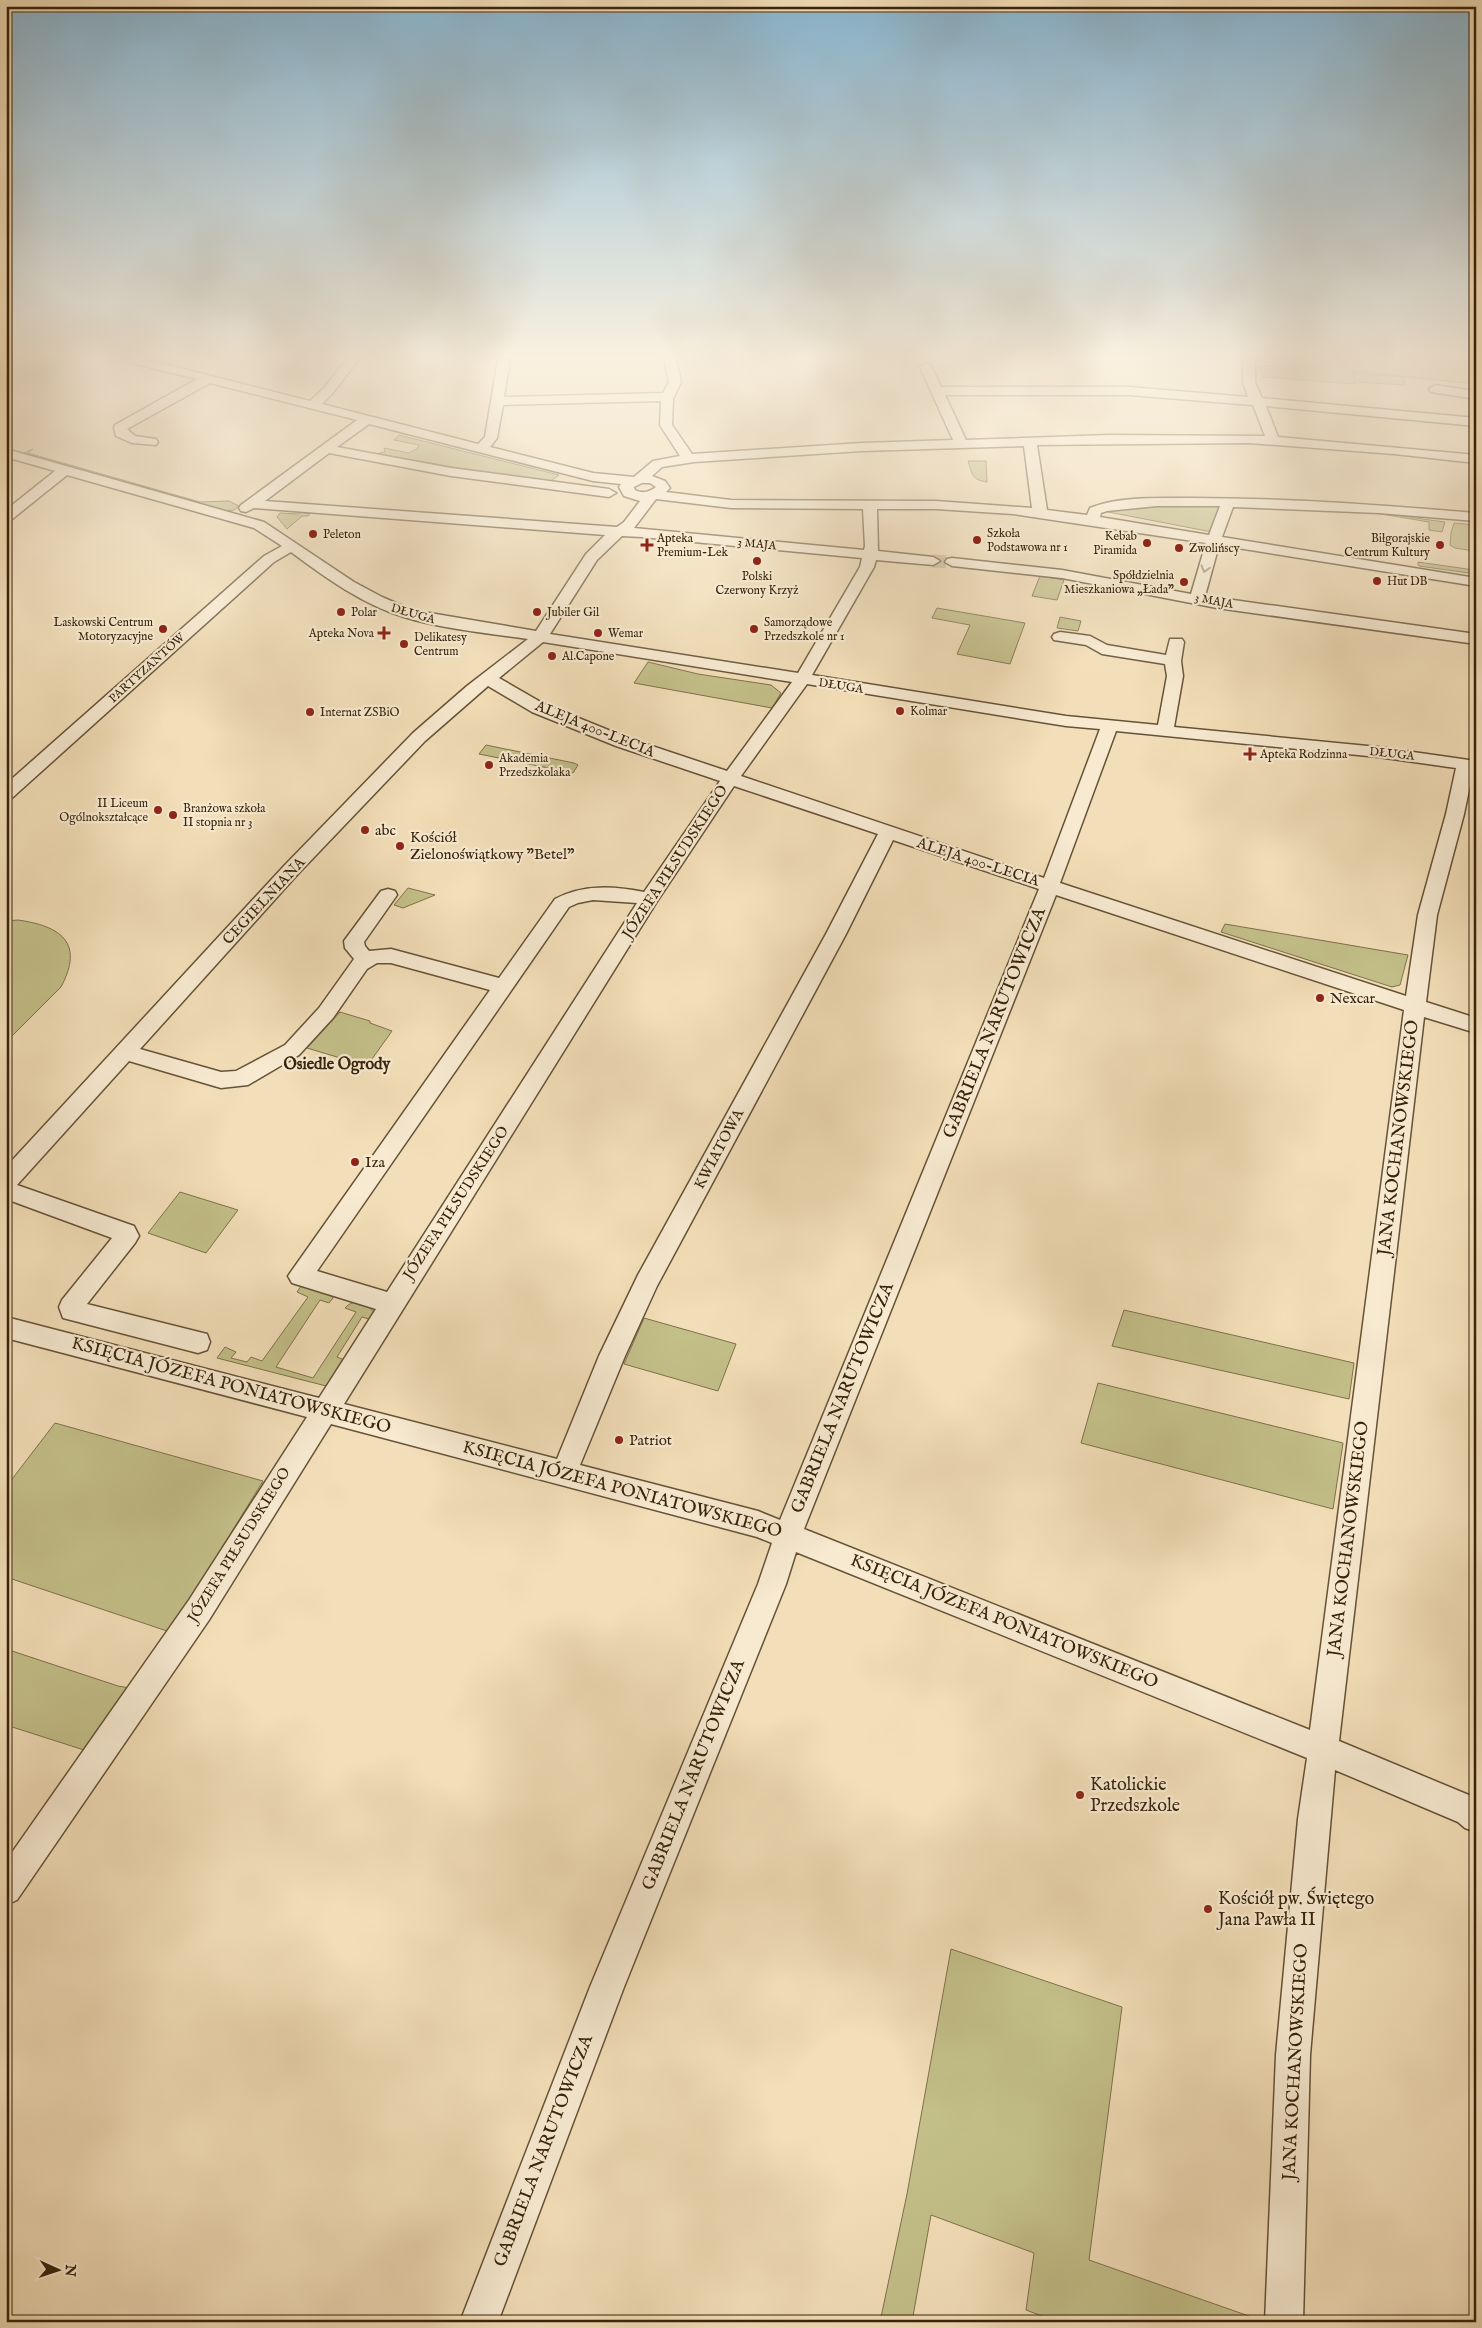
<svg xmlns="http://www.w3.org/2000/svg" width="1482" height="2328" viewBox="0 0 1482 2328" font-family="'IM FELL English',serif">
	<style>
		.green { fill: #c3bf89; stroke: #7e714a }
		.lines { fill: none; stroke-linecap: round; stroke-linejoin: round }
		.minor-tunnel { stroke: #cdb995; stroke-width: 13; stroke-dasharray: 13 7; stroke-linecap: butt }
		.minor-casing { stroke: #665236; stroke-width: 3 }
		.minor { fill: #f7ead1; fill-rule: evenodd }
		.oneway { stroke: #a19078 }
		.poi-dot { fill: #8f2418; stroke: #f7ead1; stroke-width: 2 }
		.labels { text-anchor: middle; dominant-baseline: central; stroke-width: 4.5; stroke-linejoin: round; paint-order: stroke }
		.far-poi-label { font-size: 12px; fill: #38230b; stroke: #f7ead1; text-anchor: start }
		.far-street-label { font-size: 12px; fill: #38230b; stroke: #f7ead1 }
		.street-label { font-size: 15px; fill: #38230b; stroke: #f7ead1 }
		.poi-label { font-size: 15px; fill: #38230b; stroke: #f7ead1; text-anchor: start }
		.neighbourhood-label { font-size: 16px; font-weight: bold; fill: #38230b; stroke: #f7ead1 }
		.near-street-label { font-size: 18px; fill: #38230b; stroke: #f7ead1 }
		.near-poi-label { font-size: 18px; fill: #38230b; stroke: #f7ead1; text-anchor: start }
	</style>
	<rect width="100%" height="100%" fill="#f2deb8"/>
	<filter id="stains"><feTurbulence type="fractalNoise" baseFrequency=".004" numOctaves="4"/><feColorMatrix values="0 0 0 0 .2 0 0 0 0 .09 0 0 0 0 .02 0 0 0 .5 -.17"/></filter>
	<radialGradient id="worn" r=".72"><stop offset=".6" stop-color="#630" stop-opacity="0"/><stop offset="1" stop-color="#630" stop-opacity=".3"/></radialGradient>
	<!-- green -->
	<g class="green">
		<path d="M 1255,359 L 1476,359 L 1476,384 L 1353,371 L 1355,384 L 1263,377 L 1259,366 L 1277,366 L 1275,362 L 1256,361 Z"/>
		<path d="M 1354,373 L 1403,377 L 1405,385 L 1355,382 Z"/>
		<path d="M 399,435 L 559,475 L 548,483 L 375,454 L 385,452 L 384,448 L 409,453 L 417,449 L 419,445 L 394,440 Z"/>
		<path d="M 33,449 L 28,453 L 200,502 L 229,501 L 239,506 L 234,510 L 225,511 L 24,453 Z"/>
		<path d="M 968,461 L 986,461 L 987,482 C 972,480 972,474 968,461 Z"/>
		<path d="M 1212,504 L 1223,508 L 1212,532 L 1103,511 L 1125,507 Z"/>
		<path d="M 301,512 L 310,514 L 308,516 L 302,516 L 287,529 L 277,517 L 280,513 L 298,514 Z"/>
		<path d="M 1369,512 C 1395,514 1419,519 1445,522 L 1442,532 L 1429,530 L 1429,522 Z"/>
		<path d="M 1454,523 L 1476,525 L 1476,574 L 1419,566 L 1418,564 L 1418,562 L 1474,570 L 1474,551 L 1455,548 L 1450,545 L 1451,533 Z"/>
		<path d="M 1040,576 L 1064,580 L 1057,600 L 1032,596 Z"/>
		<path d="M 937,608 L 1025,623 L 1010,664 L 957,654 L 970,625 L 932,618 Z"/>
		<path d="M 1060,617 L 1081,621 L 1078,631 L 1057,628 Z"/>
		<path d="M 648,662 L 698,674 L 771,685 L 781,693 L 772,708 L 634,683 Z"/>
		<path d="M 486,745 L 574,763 L 578,765 L 573,773 L 479,754 Z"/>
		<path d="M 408,888 L 435,895 L 403,908 L 394,905 Z"/>
		<path d="M 18,920 C 60,926 85,942 61,987 L 6,1042 L 6,921 Z"/>
		<path d="M 1225,924 L 1408,955 L 1400,985 L 1392,987 L 1221,932 Z"/>
		<path d="M 340,1012 L 370,1021 L 370,1023 L 392,1031 L 367,1066 L 307,1048 Z"/>
		<path d="M 180,1192 L 238,1210 L 206,1253 L 148,1233 Z"/>
		<path d="M 301,1286 L 331,1292 L 333,1298 L 329,1303 L 320,1300 L 276,1367 L 313,1378 L 356,1312 L 345,1308 C 355,1297 365,1303 374,1312 L 372,1320 L 362,1317 L 337,1357 L 347,1361 L 330,1387 L 217,1358 L 225,1347 L 236,1352 L 231,1358 L 247,1362 L 251,1357 L 262,1361 L 308,1297 L 297,1292 Z"/>
		<path d="M 1124,1310 L 1354,1363 L 1349,1399 L 1112,1346 Z"/>
		<path d="M 644,1318 L 736,1344 L 718,1391 L 624,1364 Z"/>
		<path d="M 1098,1383 L 1343,1443 L 1333,1509 L 1081,1443 Z"/>
		<path d="M 55,1423 L 263,1481 L 170,1632 L 6,1577 L 6,1487 Z"/>
		<path d="M 6,1649 L 118,1686 L 129,1688 L 84,1750 L 6,1725 Z"/>
		<path d="M 951,1949 L 1122,2007 L 1089,2260 L 1266,2322 L 1058,2322 L 1026,2310 L 1034,2253 L 931,2215 L 912,2322 L 880,2322 L 907,2194 Z"/>
	</g>
	<g class="lines">
		<!-- minor-tunnel -->
		<path class="minor-tunnel" d="M 933,561 L 952,562"/>
		<!-- minor casing -->
		<g class="minor-casing">
			<g id="minor">
				<path d="M 126,359 L 144,359 L 310,401 L 324,388 L 347,359 L 359,359 L 332,394 L 322,404 L 478,444 L 485,437 L 498,359 L 510,359 L 504,397 L 663,393 L 669,382 L 664,359 L 676,359 L 681,382 L 673,399 L 672,425 L 692,454 L 862,443 L 953,440 L 920,367 L 926,363 L 932,367 L 941,387 L 1129,387 L 1248,397 L 1243,382 L 1243,359 L 1255,359 L 1255,382 L 1262,398 L 1476,418 L 1476,426 L 1266,406 L 1278,437 L 1476,455 L 1476,463 L 1394,454 L 1249,443 L 1037,445 L 1047,510 L 1087,515 L 1090,508 C 1118,496 1161,498 1191,498 C 1286,498 1381,505 1476,513 L 1476,521 L 1379,513 L 1233,507 L 1222,537 L 1476,578 L 1476,586 L 1219,545 L 1205,596 L 1476,634 L 1476,644 L 1217,608 L 1062,578 L 952,566 L 945,562 L 947,559 L 952,558 L 1062,570 L 1191,594 L 1206,543 L 1013,514 L 936,509 L 877,509 L 878,551 L 933,557 L 940,561 L 933,565 L 876,560 L 874,567 L 812,675 L 1066,716 L 1158,725 L 1167,676 L 1165,664 L 1102,654 L 1086,645 L 1054,640 L 1052,637 L 1054,634 L 1060,632 L 1090,636 L 1107,645 L 1166,655 L 1170,639 L 1182,639 L 1184,642 L 1181,661 L 1183,676 L 1174,727 L 1378,747 L 1476,761 L 1476,771 L 1473,771 L 1464,814 L 1437,915 L 1426,1002 L 1476,1018 L 1476,1033 L 1424,1017 L 1339,1741 L 1476,1798 L 1476,1832 L 1465,1828 L 1458,1822 L 1335,1770 L 1310,2055 L 1303,2322 L 1265,2322 L 1276,2055 L 1298,1819 L 1307,1758 L 796,1552 L 786,1584 L 624,1987 L 498,2322 L 460,2322 L 590,1987 L 758,1584 L 772,1543 L 757,1537 L 331,1424 L 209,1620 L 17,1900 L 6,1905 L 6,1861 L 189,1600 L 307,1417 L 6,1338 L 6,1317 L 319,1398 L 376,1309 L 292,1283 L 288,1276 L 490,990 L 391,963 L 377,963 L 367,969 L 333,1018 L 299,1055 L 248,1085 L 221,1088 L 129,1061 L 17,1185 L 134,1226 L 139,1236 L 135,1243 L 87,1304 L 207,1334 L 210,1342 L 207,1350 L 198,1353 L 63,1318 L 59,1307 L 62,1300 L 112,1238 L 6,1199 L 6,1167 L 283,867 L 413,733 L 467,686 L 528,639 C 487,633 443,629 404,617 C 362,604 326,578 291,552 L 274,562 L 12,798 L 6,799 L 6,784 L 264,556 L 282,546 L 254,528 L 67,475 L 11,520 L 6,521 L 6,510 L 55,471 L 6,457 L 6,449 L 264,522 L 354,582 L 382,597 L 412,610 L 536,631 L 586,554 L 605,535 L 254,508 L 246,512 L 241,511 L 239,508 L 241,505 L 357,420 L 210,383 L 127,429 L 135,436 L 156,439 L 158,442 L 156,445 L 132,443 L 116,436 L 114,428 L 115,425 L 197,379 L 128,362 ZM 945,395 L 1129,395 L 1253,405 L 1265,436 L 1109,435 L 966,440 ZM 661,401 L 660,425 L 680,456 L 653,461 L 634,477 L 593,473 L 490,447 L 497,438 L 503,405 ZM 369,424 L 593,481 L 621,484 L 619,487 L 624,496 L 640,501 L 624,522 L 617,527 L 265,501 L 329,453 L 451,476 L 609,497 L 616,493 L 609,489 L 451,468 L 337,447 ZM 1024,446 L 1032,508 L 936,501 L 731,500 L 666,492 L 670,488 L 665,481 L 652,476 L 662,467 L 694,462 L 862,451 ZM 642,483 L 650,483 L 656,487 C 649,492 643,494 635,490 L 634,487 ZM 656,499 L 731,508 L 863,509 L 865,546 L 864,550 L 634,528 ZM 1157,506 L 1220,506 L 1209,535 L 1100,517 L 1101,513 L 1107,511 ZM 622,536 L 642,537 L 862,558 L 860,567 L 798,673 L 550,634 L 597,560 ZM 543,642 L 792,682 L 727,771 L 628,738 L 544,704 L 499,678 ZM 807,684 L 1066,726 L 1100,729 L 1044,878 L 741,776 ZM 488,686 L 532,712 L 616,746 L 720,781 L 644,892 C 614,886 583,884 555,899 L 499,978 L 391,949 L 369,951 L 365,946 L 364,942 L 397,895 L 395,891 L 388,889 L 381,891 L 344,941 L 345,948 L 354,959 L 319,1008 L 285,1045 L 236,1071 L 221,1072 L 140,1049 L 297,875 L 425,741 ZM 1116,731 L 1378,757 L 1456,768 L 1446,814 L 1418,915 L 1406,996 L 1060,883 ZM 734,786 L 878,834 L 826,934 L 638,1275 L 599,1356 L 557,1459 L 344,1404 L 656,903 ZM 893,840 L 1039,889 L 780,1520 L 758,1511 L 580,1465 L 625,1356 L 657,1286 L 846,934 ZM 1056,895 L 1404,1010 L 1310,1730 L 804,1529 ZM 593,900 L 637,903 L 387,1292 L 317,1271 L 569,907 L 578,903 Z"/>
				<path d="M 1435,385 L 1476,391 L 1476,399 L 1431,392 L 1429,389 Z"/>
			</g>
		</g>
		<!-- minor -->
		<use href="#minor" class="minor"/>
	</g>
	<!-- one-way arrows -->
	<defs><path id="oneway-chevron" d="M-2-3.5L2.5 0L-2 3.5" fill="none" stroke-width="1.6" stroke-linecap="round" stroke-linejoin="round" transform="scale(1.25)"/></defs>
	<use class="oneway" href="#oneway-chevron" transform="translate(1205 569) rotate(106)"/>
	<!-- sky -->
	<linearGradient id="sky" x2="0" y2="1"><stop stop-color="#89b7d3"/><stop offset="0.52" stop-color="#f9f0df"/><stop offset="1" stop-color="#f9f0df" stop-opacity="0"/></linearGradient>
	<rect width="1482" height="684" fill="url(#sky)"/>
	<!-- markers -->
	<g class="poi-dot">
		<circle cx="313" cy="534" r="5"/>
		<circle cx="977" cy="540" r="5"/>
		<circle cx="1147" cy="543" r="5"/>
		<path d="M644.5 537.5h5v5h5v5h-5v5h-5v-5h-5v-5h5z"/>
		<circle cx="1440" cy="545" r="5"/>
		<circle cx="1179" cy="548" r="5"/>
		<circle cx="757" cy="561" r="5"/>
		<circle cx="1377" cy="581" r="5"/>
		<circle cx="1184" cy="582" r="5"/>
		<circle cx="341" cy="612" r="5"/>
		<circle cx="537" cy="612" r="5"/>
		<circle cx="163" cy="629" r="5"/>
		<circle cx="754" cy="629" r="5"/>
		<path d="M381.5 625.5h5v5h5v5h-5v5h-5v-5h-5v-5h5z"/>
		<circle cx="598" cy="633" r="5"/>
		<circle cx="404" cy="644" r="5"/>
		<circle cx="552" cy="656" r="5"/>
		<circle cx="900" cy="711" r="5"/>
		<circle cx="310" cy="712" r="5"/>
		<path d="M1247.5 746.5h5v5h5v5h-5v5h-5v-5h-5v-5h5z"/>
		<circle cx="489" cy="765" r="5"/>
		<circle cx="158" cy="810" r="5"/>
		<circle cx="173" cy="815" r="5"/>
		<circle cx="365" cy="830" r="5"/>
		<circle cx="400" cy="846" r="5"/>
		<circle cx="1320" cy="998" r="5"/>
		<circle cx="355" cy="1162" r="5"/>
		<circle cx="619" cy="1440" r="5"/>
		<circle cx="1080" cy="1795" r="5"/>
		<circle cx="1208" cy="1909" r="5"/>
	</g>
	<g class="labels">
		<!-- far-poi labels -->
		<g class="far-poi-label">
			<text x="987" y="533">Szkoła<tspan x="987" dy="14">Podstawowa nr 1</tspan></text>
			<text x="323" y="534">Peleton</text>
			<text x="1137" y="536" text-anchor="end">Kebab<tspan x="1137" dy="14">Piramida</tspan></text>
			<text x="657" y="538">Apteka<tspan x="657" dy="14">Premium-Lek</tspan></text>
			<text x="1430" y="538" text-anchor="end">Biłgorajskie<tspan x="1430" dy="14">Centrum Kultury</tspan></text>
			<text x="1189" y="548">Zwolińscy</text>
			<text x="1174" y="575" text-anchor="end">Spółdzielnia<tspan x="1174" dy="14">Mieszkaniowa „Łada”</tspan></text>
			<text x="757" y="576" text-anchor="middle">Polski<tspan x="757" dy="14">Czerwony Krzyż</tspan></text>
			<text x="1387" y="581">Hut DB</text>
			<text x="351" y="612">Polar</text>
			<text x="547" y="612">Jubiler Gil</text>
			<text x="153" y="622" text-anchor="end">Laskowski Centrum<tspan x="153" dy="14">Motoryzacyjne</tspan></text>
			<text x="764" y="622">Samorządowe<tspan x="764" dy="14">Przedszkole nr 1</tspan></text>
			<text x="374" y="633" text-anchor="end">Apteka Nova</text>
			<text x="608" y="633">Wemar</text>
			<text x="414" y="637">Delikatesy<tspan x="414" dy="14">Centrum</tspan></text>
			<text x="562" y="656">Al.Capone</text>
			<text x="910" y="711">Kolmar</text>
			<text x="320" y="712">Internat ZSBiO</text>
			<text x="1260" y="754">Apteka Rodzinna</text>
			<text x="499" y="758">Akademia<tspan x="499" dy="14">Przedszkolaka</tspan></text>
			<text x="148" y="803" text-anchor="end">II Liceum<tspan x="148" dy="14">Ogólnokształcące</tspan></text>
			<text x="183" y="808">Branżowa szkoła<tspan x="183" dy="14">II stopnia nr 3</tspan></text>
		</g>
		<!-- far-street labels -->
		<g class="far-street-label">
			<text transform="translate(757 544) rotate(6)">3 MAJA</text>
			<text transform="translate(1214 601) rotate(11)">3 MAJA</text>
			<text transform="translate(413 614) rotate(16)">DŁUGA</text>
			<text transform="translate(147 668) rotate(-42)">PARTYZANTÓW</text>
			<text transform="translate(841 686) rotate(9)">DŁUGA</text>
			<text transform="translate(1392 754) rotate(6)">DŁUGA</text>
		</g>
		<!-- street labels -->
		<g class="street-label">
			<text transform="translate(595 729) rotate(22)">ALEJA 400-LECIA</text>
			<text transform="translate(675 862) rotate(-57)">JÓZEFA PIŁSUDSKIEGO</text>
			<text transform="translate(978 862) rotate(18)">ALEJA 400-LECIA</text>
			<text transform="translate(264 901) rotate(-47)">CEGIELNIANA</text>
			<text transform="translate(719 1149) rotate(-62)">KWIATOWA</text>
			<text transform="translate(456 1203) rotate(-57)">JÓZEFA PIŁSUDSKIEGO</text>
			<text transform="translate(239 1545) rotate(-58)">JÓZEFA PIŁSUDSKIEGO</text>
		</g>
		<!-- poi labels -->
		<g class="poi-label">
			<text x="375" y="830">abc</text>
			<text x="410" y="837">Kościół<tspan x="410" dy="17">Zielonoświątkowy "Betel"</tspan></text>
			<text x="1330" y="998">Nexcar</text>
			<text x="365" y="1162">Iza</text>
			<text x="629" y="1440">Patriot</text>
		</g>
		<!-- neighbourhood labels -->
		<g class="neighbourhood-label">
			<text x="337" y="1065">Osiedle Ogrody</text>
		</g>
		<!-- near-street labels -->
		<g class="near-street-label">
			<text transform="translate(995 1023) rotate(-68)">GABRIELA NARUTOWICZA</text>
			<text transform="translate(1399 1138) rotate(-83)">JANA KOCHANOWSKIEGO</text>
			<text transform="translate(231 1386) rotate(15)">KSIĘCIA JÓZEFA PONIATOWSKIEGO</text>
			<text transform="translate(843 1398) rotate(-68)">GABRIELA NARUTOWICZA</text>
			<text transform="translate(622 1490) rotate(15)">KSIĘCIA JÓZEFA PONIATOWSKIEGO</text>
			<text transform="translate(1349 1539) rotate(-83)">JANA KOCHANOWSKIEGO</text>
			<text transform="translate(1004 1622) rotate(22)">KSIĘCIA JÓZEFA PONIATOWSKIEGO</text>
			<text transform="translate(694 1775) rotate(-68)">GABRIELA NARUTOWICZA</text>
			<text transform="translate(1296 2062) rotate(-87)">JANA KOCHANOWSKIEGO</text>
			<text transform="translate(544 2151) rotate(-69)">GABRIELA NARUTOWICZA</text>
		</g>
		<!-- near-poi labels -->
		<g class="near-poi-label">
			<text x="1090" y="1785">Katolickie<tspan x="1090" dy="21">Przedszkole</tspan></text>
			<text x="1218" y="1899">Kościół pw. Świętego<tspan x="1218" dy="21">Jana Pawła II</tspan></text>
		</g>
	</g>
	<!-- margin -->
	<rect width="1482" height="2328" fill="none" stroke="#f2deb8" stroke-width="25"/>
	<rect x="8" y="8" width="1467" height="2313" fill="none" stroke="#38230b" stroke-width="2.5"/>
	<rect x="12" y="12" width="1457" height="2303" fill="none" stroke="#38230b"/>
	<!-- north arrow -->
	<g transform="translate(58 2270) rotate(93)" stroke="#f7ead1" stroke-width="4" paint-order="stroke">
	<path d="M0-4L9 19L0 12L-9 19Z" fill="#38230b"/>
	<text y="-8" font-size="14" font-weight="bold" text-anchor="middle" fill="#38230b">N</text>
	</g>
	<rect width="100%" height="100%" filter="url(#stains)"/>
	<rect width="100%" height="100%" fill="url(#worn)"/>
</svg>
